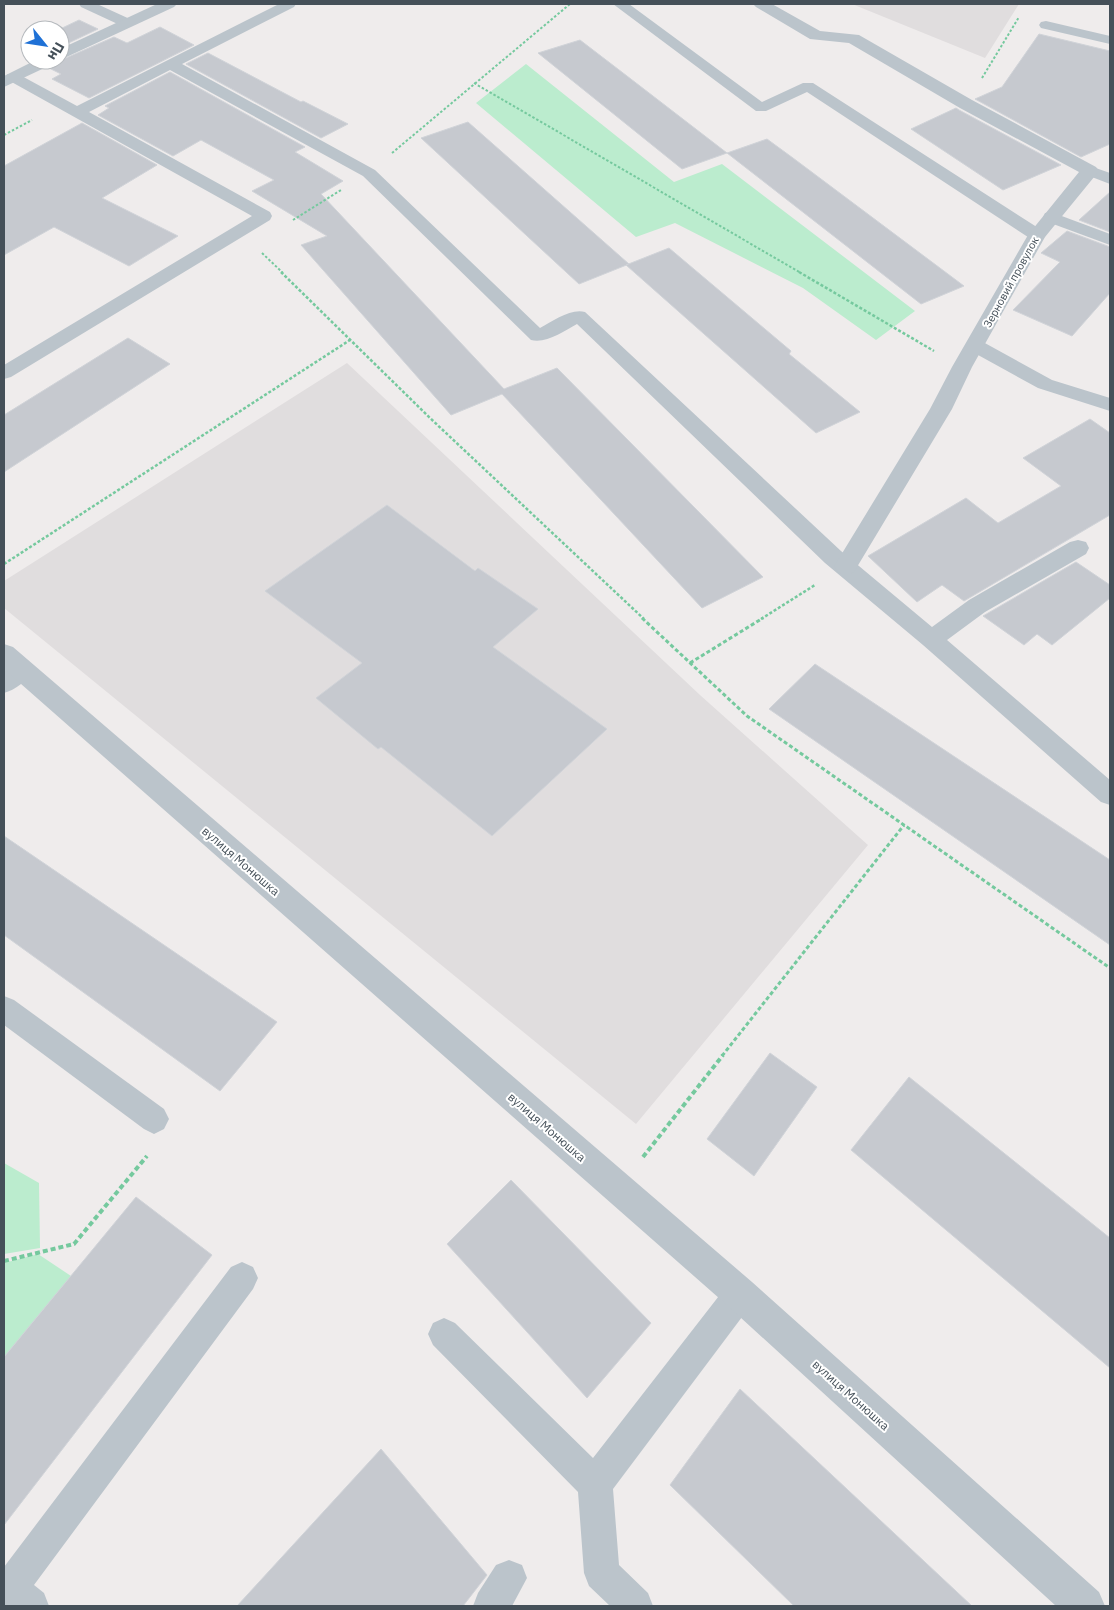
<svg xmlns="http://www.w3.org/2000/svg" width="1114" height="1610" viewBox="0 0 1114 1610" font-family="'IBM Plex Sans',sans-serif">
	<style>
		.education { fill: #e0ddde }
		.green { fill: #bbecce }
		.building { fill: #c6c9cf; stroke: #d0d3d8 }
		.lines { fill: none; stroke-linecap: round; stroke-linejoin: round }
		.path-far3 { stroke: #75c99e; stroke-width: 2; stroke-dasharray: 2.5 2; stroke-linecap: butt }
		.path-far2 { stroke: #75c99e; stroke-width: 2.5; stroke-dasharray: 3 2; stroke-linecap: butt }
		.path-far1 { stroke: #75c99e; stroke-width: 3; stroke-dasharray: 4 2.5; stroke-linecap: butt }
		.path { stroke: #75c99e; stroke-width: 4; stroke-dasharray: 5 3; stroke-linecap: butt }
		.lane { fill: #bbc4cb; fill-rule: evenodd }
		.street { fill: #bbc4cb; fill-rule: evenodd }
		.labels { text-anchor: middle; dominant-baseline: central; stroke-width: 4; stroke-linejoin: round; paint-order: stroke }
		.far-street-label { font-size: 11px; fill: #455059; stroke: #fff }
		.street-label { font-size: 12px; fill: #455059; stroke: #fff }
	</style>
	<rect width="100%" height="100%" fill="#efecec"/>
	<!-- education -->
	<g class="education">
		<path d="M 852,4 L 1019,4 L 985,58 Z"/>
		<path d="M 347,363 L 700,695 L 868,845 L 636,1124 L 4,608 L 4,581 Z"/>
	</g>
	<!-- green -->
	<g class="green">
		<path d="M 526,64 L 674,182 L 722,164 L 915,311 L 876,340 L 803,288 L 675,223 L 636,237 L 476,103 Z"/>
		<path d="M 4,1163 L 39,1183 L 40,1248 L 4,1254 Z"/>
		<path d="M 38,1254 L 71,1276 L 4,1357 L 4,1263 Z"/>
	</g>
	<!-- building -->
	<g class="building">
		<path d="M 79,20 L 98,29 L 60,47 L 60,30 L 58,30 Z"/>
		<path d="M 160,27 L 194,45 L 89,98 L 52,79 L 61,74 L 49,68 L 59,61 L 114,37 L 127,43 Z"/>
		<path d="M 1039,34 L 1110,51 L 1110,144 L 1081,157 L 975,99 L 1002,87 Z"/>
		<path d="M 580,40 L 627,76 L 727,153 L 682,169 L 538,53 Z"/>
		<path d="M 208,53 L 301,102 L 303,101 L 348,124 L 321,138 L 186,64 Z"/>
		<path d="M 170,72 L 305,147 L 295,152 L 343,181 L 321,194 L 504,389 L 557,368 L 763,577 L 702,608 L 502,394 L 451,415 L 301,245 L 327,236 L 252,191 L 274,180 L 201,140 L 173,156 L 98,115 L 109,108 L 105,106 Z"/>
		<path d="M 956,108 L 959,110 L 1061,165 L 1003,190 L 911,129 Z"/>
		<path d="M 468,122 L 629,264 L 579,284 L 421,138 Z"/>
		<path d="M 82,123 L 157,165 L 102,198 L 178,236 L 129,266 L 54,227 L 4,255 L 4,166 Z"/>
		<path d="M 767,139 L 793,158 L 964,286 L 921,304 L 727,153 Z"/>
		<path d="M 1110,192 L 1110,232 L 1079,220 Z"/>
		<path d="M 1067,231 L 1110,247 L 1110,293 L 1072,336 L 1013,310 L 1060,262 L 1041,253 Z"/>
		<path d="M 669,248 L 791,351 L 789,354 L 860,412 L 816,433 L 626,265 Z"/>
		<path d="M 128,338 L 170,364 L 4,472 L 4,415 Z"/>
		<path d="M 1090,419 L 1110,433 L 1110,515 L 964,601 L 942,585 L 917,602 L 868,556 L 966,498 L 998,523 L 1061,486 L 1023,458 Z"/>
		<path d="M 387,505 L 475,571 L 478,568 L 538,609 L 493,647 L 607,729 L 492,836 L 381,747 L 378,749 L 316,698 L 362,663 L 265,591 Z"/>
		<path d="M 1076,562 L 1110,585 L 1110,598 L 1052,645 L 1037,634 L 1024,645 L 983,616 Z"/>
		<path d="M 815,664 L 1110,860 L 1110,945 L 769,709 Z"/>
		<path d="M 4,836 L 277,1022 L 220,1091 L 4,935 Z"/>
		<path d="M 770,1053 L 817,1087 L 754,1176 L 707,1139 Z"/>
		<path d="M 909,1077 L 1110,1238 L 1110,1368 L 851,1150 Z"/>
		<path d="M 511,1180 L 651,1323 L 587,1398 L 447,1244 Z"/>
		<path d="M 136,1197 L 212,1255 L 4,1525 L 4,1357 Z"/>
		<path d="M 740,1389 L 972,1606 L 794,1606 L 670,1485 Z"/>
		<path d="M 381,1449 L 487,1575 L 463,1606 L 237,1606 Z"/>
	</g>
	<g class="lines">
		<!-- path-far3 -->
		<g class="path-far3">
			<path d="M 982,78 L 1019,17"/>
			<path d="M 474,83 L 801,273"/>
			<path d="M 4,135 L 32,120"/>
			<path d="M 392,153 L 570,4"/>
			<path d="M 293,220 L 341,190"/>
			<path d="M 262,253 L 283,273"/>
		</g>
		<!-- path-far2 -->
		<g class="path-far2">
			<path d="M 281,272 L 430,418 L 644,619"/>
			<path d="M 799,272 L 934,351"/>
			<path d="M 4,564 L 350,340"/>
			<path d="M 761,619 L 815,585"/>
		</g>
		<!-- path-far1 -->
		<g class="path-far1">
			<path d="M 642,618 L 747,716 L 1110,968"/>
			<path d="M 690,663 L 763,618"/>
			<path d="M 722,1056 L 904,825"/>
		</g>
		<!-- path -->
		<g class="path">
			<path d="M 643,1157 L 723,1055"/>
			<path d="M 4,1261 L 74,1244 L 147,1156"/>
		</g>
		<!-- lane -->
		<g class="lane">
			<path d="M 79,4 L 97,4 L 132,20 L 134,23 L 132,26 L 122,26 L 81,7 Z"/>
			<path d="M 279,4 L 296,4 L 294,7 L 182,64 L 375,170 L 540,328 C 553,321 571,308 585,312 L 841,551 L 932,627 L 969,600 L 1070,542 L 1078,540 L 1086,542 L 1089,548 L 1086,554 L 985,612 L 947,640 L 1110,780 L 1110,805 L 1101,802 L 923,645 L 825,563 L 577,324 C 564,331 546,344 531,340 L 363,176 L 170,70 L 89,112 L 270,212 L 272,216 L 270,220 L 11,377 L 4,379 L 4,365 L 252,216 L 8,80 L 5,77 L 8,74 L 18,74 L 77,106 Z"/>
			<path d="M 613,4 L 629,4 L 762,102 L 803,83 L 813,83 L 1043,231 L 1046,235 L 1043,239 L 1037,240 L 1031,239 L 807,92 L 766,111 L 756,111 Z"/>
			<path d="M 1046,21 L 1110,36 L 1110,44 L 1041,28 L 1039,25 L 1041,22 Z"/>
			<path d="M 1090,166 L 1110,173 L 1110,184 L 1084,174 L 1082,171 L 1084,168 Z"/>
			<path d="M 1051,212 L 1110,234 L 1110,245 L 1045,221 L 1043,217 L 1045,213 Z"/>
			<path d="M 976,340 L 983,342 L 1052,380 L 1110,398 L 1110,411 L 1038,388 L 969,350 L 967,346 L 969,342 Z"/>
			<path d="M 21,661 L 29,664 L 33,670 C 27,681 15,690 4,693 L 4,671 L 13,664 Z"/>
			<path d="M 4,996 L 14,1000 L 164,1109 L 169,1119 L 164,1129 L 154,1134 L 144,1129 L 4,1025 Z"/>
			<path d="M 242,1262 L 253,1267 L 258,1278 L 253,1289 L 34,1585 L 44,1593 L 49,1606 L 4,1606 L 4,1567 L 231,1267 Z"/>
			<path d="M 740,1278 L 751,1283 L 756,1294 L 751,1305 L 613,1489 L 619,1565 L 648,1593 L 653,1606 L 610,1606 L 589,1586 L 584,1573 L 578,1492 L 433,1345 L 428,1334 L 433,1323 L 444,1318 L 455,1323 L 593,1458 L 729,1283 Z"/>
			<path d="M 509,1560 L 522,1565 L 527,1578 L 512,1606 L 473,1606 L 478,1593 L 496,1565 Z"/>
		</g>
		<!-- street -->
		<g class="street">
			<path d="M 157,4 L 177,4 L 174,7 L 60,60 L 60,49 Z"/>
			<path d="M 753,4 L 772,4 L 820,31 L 859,35 L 972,100 L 1096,167 L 1099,171 L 1045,237 L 972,367 L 952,409 L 854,572 L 846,575 L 838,572 L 834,566 L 838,560 L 930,409 L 952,367 L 1028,235 L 1079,172 L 960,108 L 849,43 L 810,39 L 756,7 Z"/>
			<path d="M 36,60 L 57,60 L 55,63 L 4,87 L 4,76 Z"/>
			<path d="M 4,644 L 13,647 L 752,1282 L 1099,1592 L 1105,1606 L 1056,1606 L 728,1306 L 4,669 Z"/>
		</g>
	</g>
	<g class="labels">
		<!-- far-street labels -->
		<g class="far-street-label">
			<text transform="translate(1011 282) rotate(-61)">Зерновий провулок</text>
		</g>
		<!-- street labels -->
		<g class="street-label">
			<text transform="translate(241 861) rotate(41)">вулиця Монюшка</text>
			<text transform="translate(547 1127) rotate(41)">вулиця Монюшка</text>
			<text transform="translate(851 1395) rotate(42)">вулиця Монюшка</text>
		</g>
	</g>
	<!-- border -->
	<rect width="1114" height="1610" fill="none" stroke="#455059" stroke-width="10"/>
	<!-- north arrow -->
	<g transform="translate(45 45) rotate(120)"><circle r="24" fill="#ffffff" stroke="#b5b9bd"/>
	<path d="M0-4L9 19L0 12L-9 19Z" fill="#1f71d6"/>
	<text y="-8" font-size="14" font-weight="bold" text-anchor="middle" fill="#455059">Пн</text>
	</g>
</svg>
